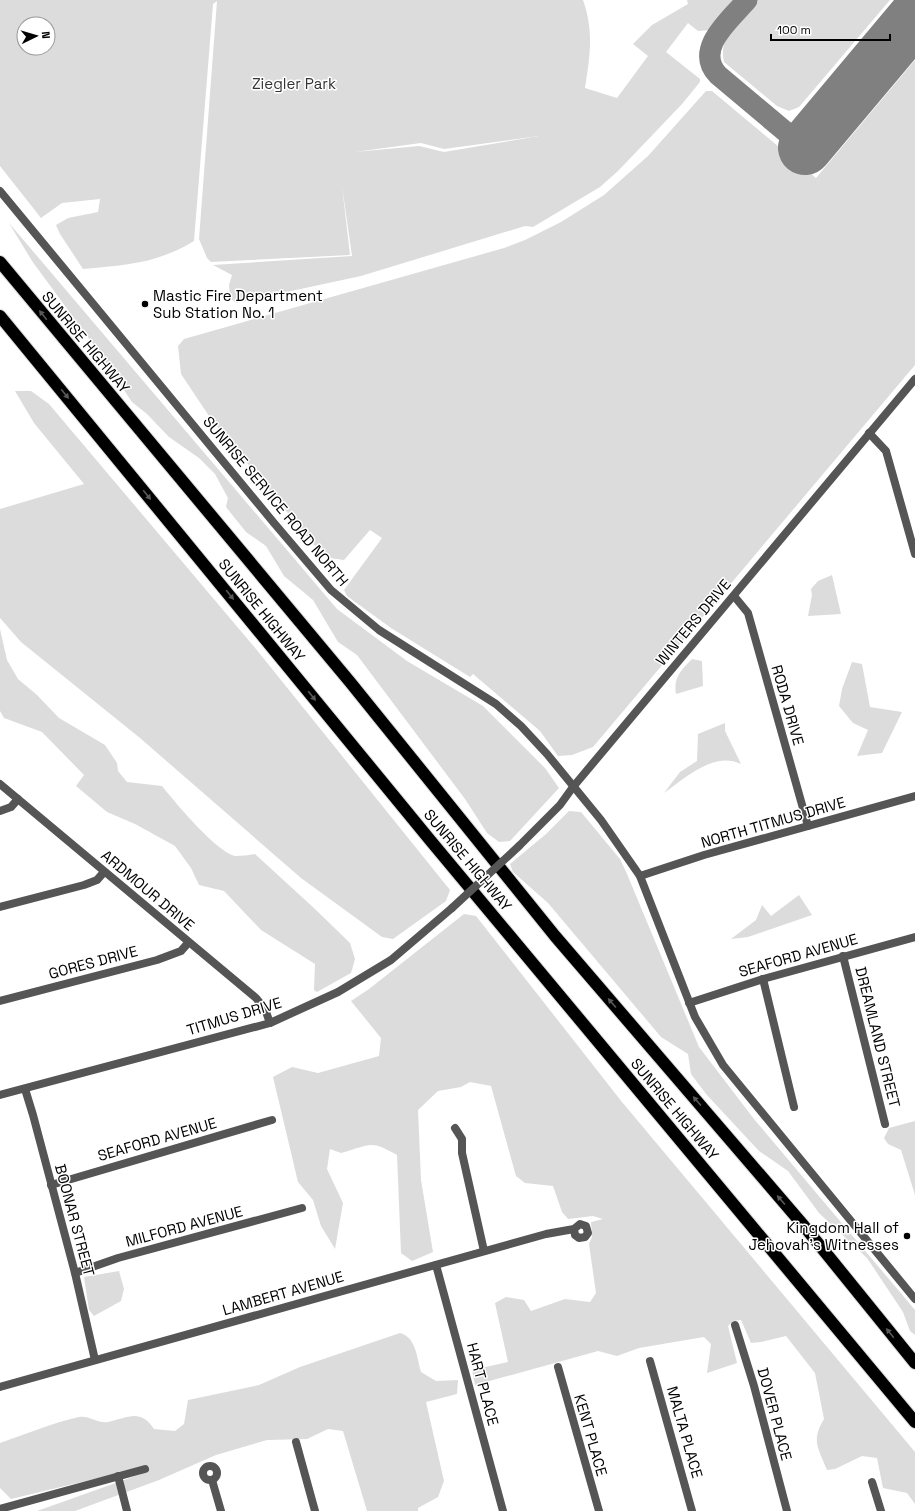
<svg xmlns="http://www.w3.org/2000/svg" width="915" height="1511" viewBox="0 0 915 1511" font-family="'Space Grotesk',sans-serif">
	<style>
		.green { fill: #dcdcdc; fill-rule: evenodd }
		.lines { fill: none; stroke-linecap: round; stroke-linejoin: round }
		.taxiway { stroke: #808080; stroke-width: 21 }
		.runway { stroke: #808080; stroke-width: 54 }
		.highway-casing { stroke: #dbdbdb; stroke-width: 14 }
		.minor { stroke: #555; stroke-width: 8 }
		.highway { stroke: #000; stroke-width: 12 }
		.minor-bridge { stroke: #555; stroke-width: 8 }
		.oneway { fill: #595959 }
		.poi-dot { fill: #000; stroke: #fff; stroke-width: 1.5 }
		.labels { text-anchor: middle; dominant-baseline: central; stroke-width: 3; stroke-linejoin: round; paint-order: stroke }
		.park-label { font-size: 15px; fill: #333; stroke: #fff }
		.poi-label { font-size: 15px; fill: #000; stroke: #fff; text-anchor: start }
		.street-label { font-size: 15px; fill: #000; stroke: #fff }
	</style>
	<rect width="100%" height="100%" fill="#fff"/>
	<!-- green -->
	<g class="green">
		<path d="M 0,0 L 583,0 C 594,31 590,56 585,88 L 617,98 L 648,56 L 633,44 L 652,25 L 688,4 L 687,0 L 734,0 L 733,6 L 712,30 L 698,31 L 688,23 L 666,52 L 700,79 L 700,82 L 682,104 L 618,171 L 600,187 L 533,227 L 525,226 L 361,276 L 236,303 L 230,298 L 229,285 L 232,275 L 213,265 L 352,256 L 342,186 L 350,255 L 211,262 L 207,258 L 199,239 L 217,1 L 213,4 L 194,241 C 156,264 126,265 83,269 L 60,234 L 56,225 L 68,218 L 98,212 L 100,199 L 62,203 L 41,218 L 0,166 ZM 24,24 L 48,24 L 48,48 L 24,48 ZM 539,136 L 444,152 L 419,146 L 355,152 L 421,143 L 444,149 Z"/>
		<path d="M 756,0 L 890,0 L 799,107 L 789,111 L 777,106 L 724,62 C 718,35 740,19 756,0 Z"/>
		<path d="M 915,60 L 915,365 L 593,747 L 572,755 L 558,756 L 540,731 L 473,674 L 470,677 L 391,628 L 347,596 L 344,590 L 382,538 L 370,530 L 344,560 L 330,558 L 314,545 L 211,419 L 181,374 L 178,346 L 184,339 L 504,248 L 525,240 L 561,222 L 604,195 L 648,156 L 706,91 L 712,91 L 816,178 Z"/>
		<path d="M 9,223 L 337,609 L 407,661 L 483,706 L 545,768 L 559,788 L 510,841 L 499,842 L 487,833 L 465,799 L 357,655 L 338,642 L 313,600 L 284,576 L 266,546 L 246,532 L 226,507 L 228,498 L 215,474 L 199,458 L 169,437 L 147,414 L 132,402 L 93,344 L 32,261 Z"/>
		<path d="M 15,391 L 31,391 L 49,404 L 256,649 L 450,890 L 446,901 L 393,939 L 382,937 L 301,878 L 140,738 L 21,642 L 0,618 L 0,509 L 84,484 L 34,423 Z"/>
		<path d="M 832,575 L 841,614 L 808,616 L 812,595 L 811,589 L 818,581 Z"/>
		<path d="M 0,629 L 7,660 L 18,679 L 37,695 L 59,718 L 105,745 L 117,763 L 118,771 L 127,782 L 162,786 C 174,801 218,854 236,856 C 242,856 249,855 255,854 L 315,909 L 350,943 L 355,959 L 351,973 L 317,992 L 314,990 L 315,964 L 261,930 L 224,891 L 199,885 L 191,868 L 175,846 L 135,824 L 107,812 L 76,786 L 84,775 L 42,732 L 4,718 L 0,711 Z"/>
		<path d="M 692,659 L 702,661 L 703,686 L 676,694 C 673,678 681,670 692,659 Z"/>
		<path d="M 852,662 L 862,664 L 870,707 L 902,712 L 882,753 L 857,756 L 868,730 L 853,723 L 839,706 L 842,689 Z"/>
		<path d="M 725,723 L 725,731 L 741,764 C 714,751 685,778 664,793 L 680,772 L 697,761 L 698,734 Z"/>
		<path d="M 569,811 L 581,812 L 620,859 L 627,874 L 699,1047 L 754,1119 L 915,1310 L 915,1335 L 910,1331 L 903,1312 L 867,1258 L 819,1213 L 788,1171 L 759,1151 L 706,1094 L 691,1074 L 688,1054 L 661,1037 L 548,903 L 513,872 L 510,864 L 546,834 Z"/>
		<path d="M 799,895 L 812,915 L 748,937 L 731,939 L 756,920 L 762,905 L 771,916 Z"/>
		<path d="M 464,914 L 476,916 L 622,1102 L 915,1452 L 915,1504 L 907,1493 L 883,1488 L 877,1458 L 862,1456 L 835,1469 L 827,1470 C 818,1447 811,1441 824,1419 L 815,1373 L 786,1336 L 761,1342 L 751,1343 L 741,1320 L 733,1321 L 728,1326 L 737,1363 L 707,1373 L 711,1344 L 704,1337 L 639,1348 L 617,1356 L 598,1351 L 475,1385 L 472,1370 L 508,1362 L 495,1303 L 506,1297 L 524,1300 L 531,1311 L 565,1299 L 590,1302 L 596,1293 L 589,1244 L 592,1237 L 591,1222 L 603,1219 L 593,1216 L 568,1219 L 562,1212 L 553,1186 L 525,1183 L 516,1176 L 491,1086 L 470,1082 L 461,1087 L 438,1091 L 418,1110 L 421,1180 L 433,1252 L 412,1261 L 401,1253 L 397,1155 C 370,1139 370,1145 341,1153 L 330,1149 L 327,1169 L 343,1203 L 335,1249 L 321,1226 L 313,1200 L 298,1182 L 273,1077 L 292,1067 L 318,1073 L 379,1056 L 381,1038 L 351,1001 L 369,989 Z"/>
		<path d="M 915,1121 L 915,1195 L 901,1150 L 888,1144 L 884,1138 L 889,1128 Z"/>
		<path d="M 119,1271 L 124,1289 L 121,1301 L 94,1316 L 89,1310 L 84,1277 Z"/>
		<path d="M 400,1333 C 416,1337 417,1358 421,1372 L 436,1381 L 458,1380 L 457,1394 L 426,1402 L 444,1481 L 438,1497 L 418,1508 L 418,1511 L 367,1511 L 343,1431 L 328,1429 L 307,1439 L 267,1440 L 216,1455 L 159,1480 L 75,1511 L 37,1511 L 141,1474 L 119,1473 L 11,1499 L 0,1488 L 0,1443 C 26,1434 52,1423 79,1417 C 88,1415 99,1424 108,1422 C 128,1418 140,1408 154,1429 L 175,1431 L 184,1424 L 188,1400 L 259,1385 L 300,1367 Z"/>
	</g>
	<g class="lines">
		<!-- taxiway -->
		<path class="taxiway" d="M 747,0 C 731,19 693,49 718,75 L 805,148"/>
		<!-- runway -->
		<path class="runway" d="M 805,148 L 915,17"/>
		<!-- highway casing -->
		<g class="highway-casing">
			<g id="highway">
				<path d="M 0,262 L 350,682 L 555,936 L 804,1226 L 915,1363"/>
				<path d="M 0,316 L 430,840 L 915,1422"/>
			</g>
		</g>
		<!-- minor -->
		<g class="minor">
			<path d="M 0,191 L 274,523 L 331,590 L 379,630 L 496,704 L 521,726 L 547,754 L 601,820 L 640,876 L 695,1017 L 723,1065 L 915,1299"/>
			<path d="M 869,433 L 886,451 L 915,554"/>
			<path d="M 734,596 L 748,613 L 808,826"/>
			<path d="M 0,784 L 256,998 L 265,1009 L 270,1023"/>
			<path d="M 0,811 L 11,807 L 18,799"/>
			<path d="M 519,846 L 560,805 L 573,787 L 915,379"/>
			<path d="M 640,876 L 704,855 L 915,796"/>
			<path d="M 0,907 L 84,885 L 97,880 L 104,872"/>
			<path d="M 843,956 L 885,1124"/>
			<path d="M 763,979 L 794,1107"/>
			<path d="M 0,1001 L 157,960 L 181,951 L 188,943"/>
			<path d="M 689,1003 L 763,979 L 915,937"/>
			<path d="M 25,1089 L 33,1115 L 75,1273 L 95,1360"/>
			<path d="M 0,1095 L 270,1023 L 338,992 L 391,960 L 452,908"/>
			<path d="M 455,1128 L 462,1139 L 462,1153 L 484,1251"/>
			<path d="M 51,1185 L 272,1120"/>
			<path d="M 436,1265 L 503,1511"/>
			<path d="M 75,1273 L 118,1258 L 302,1208"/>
			<path d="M 735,1325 L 754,1386 L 787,1511"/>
			<path d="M 650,1361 L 692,1511"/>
			<path d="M 558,1367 L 599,1511"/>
			<path d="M 0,1387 L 546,1234 L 574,1229 L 580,1224 L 586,1226 L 588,1233 L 585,1237 L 579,1238 L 575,1235 L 574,1229"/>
			<path d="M 296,1442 L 315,1511"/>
			<circle cx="210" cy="1473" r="7"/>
			<path d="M 118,1476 L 127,1511"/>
			<path d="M 212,1480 L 221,1511"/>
			<path d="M 872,1482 L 881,1511"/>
			<path d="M 0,1509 L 145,1469"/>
		</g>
		<!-- highway -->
		<use href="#highway" class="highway"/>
		<!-- minor-bridge -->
		<path class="minor-bridge" d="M 452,908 L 519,846"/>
	</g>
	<!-- one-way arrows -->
	<defs><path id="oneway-solid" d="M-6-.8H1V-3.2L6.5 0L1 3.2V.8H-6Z"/></defs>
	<g class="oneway">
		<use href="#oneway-solid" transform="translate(43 315) rotate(-129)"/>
		<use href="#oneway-solid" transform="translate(65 394) rotate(51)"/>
		<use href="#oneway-solid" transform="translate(147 495) rotate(51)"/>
		<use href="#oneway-solid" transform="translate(230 595) rotate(51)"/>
		<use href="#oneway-solid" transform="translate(312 696) rotate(51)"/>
		<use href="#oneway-solid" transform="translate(612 1003) rotate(-131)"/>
		<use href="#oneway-solid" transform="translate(697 1101) rotate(-131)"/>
		<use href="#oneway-solid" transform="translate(781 1200) rotate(-131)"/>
		<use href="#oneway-solid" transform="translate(890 1333) rotate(-129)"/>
	</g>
	<!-- markers -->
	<g class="poi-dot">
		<circle cx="145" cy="304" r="4"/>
		<circle cx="907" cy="1236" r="4"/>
	</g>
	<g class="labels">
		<!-- park labels -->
		<g class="park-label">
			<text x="294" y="83">Ziegler Park</text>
		</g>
		<!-- poi labels -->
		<g class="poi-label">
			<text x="153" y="295">Mastic Fire Department<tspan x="153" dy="17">Sub Station No. 1</tspan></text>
			<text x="899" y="1227" text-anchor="end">Kingdom Hall of<tspan x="899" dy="17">Jehovah’s Witnesses</tspan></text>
		</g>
		<!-- street labels -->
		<g class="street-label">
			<text transform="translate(86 342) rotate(50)">SUNRISE HIGHWAY</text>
			<text transform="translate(276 501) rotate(50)">SUNRISE SERVICE ROAD NORTH</text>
			<text transform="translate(262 610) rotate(51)">SUNRISE HIGHWAY</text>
			<text transform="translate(693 622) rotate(-50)">WINTERS DRIVE</text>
			<text transform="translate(788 705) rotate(74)">RODA DRIVE</text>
			<text transform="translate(773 822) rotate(-16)">NORTH TITMUS DRIVE</text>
			<text transform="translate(468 860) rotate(50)">SUNRISE HIGHWAY</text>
			<text transform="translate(148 890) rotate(40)">ARDMOUR DRIVE</text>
			<text transform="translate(798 955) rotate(-16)">SEAFORD AVENUE</text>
			<text transform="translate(93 962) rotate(-15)">GORES DRIVE</text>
			<text transform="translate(234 1016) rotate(-17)">TITMUS DRIVE</text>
			<text transform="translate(878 1037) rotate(76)">DREAMLAND STREET</text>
			<text transform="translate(675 1109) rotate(50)">SUNRISE HIGHWAY</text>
			<text transform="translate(157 1139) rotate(-16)">SEAFORD AVENUE</text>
			<text transform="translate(75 1220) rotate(75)">BOONAR STREET</text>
			<text transform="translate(184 1226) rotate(-15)">MILFORD AVENUE</text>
			<text transform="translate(283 1293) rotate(-16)">LAMBERT AVENUE</text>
			<text transform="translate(483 1384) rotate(75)">HART PLACE</text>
			<text transform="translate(775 1414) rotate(75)">DOVER PLACE</text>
			<text transform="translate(685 1432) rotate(74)">MALTA PLACE</text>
			<text transform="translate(591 1435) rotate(74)">KENT PLACE</text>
		</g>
	</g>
	<!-- north arrow -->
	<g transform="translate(36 36) rotate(85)"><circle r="19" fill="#ffffff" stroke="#999999"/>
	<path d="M0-3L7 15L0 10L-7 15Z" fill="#000000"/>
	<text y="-6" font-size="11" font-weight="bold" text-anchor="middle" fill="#000000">N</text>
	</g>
	<!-- scale -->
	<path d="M771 34v6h119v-6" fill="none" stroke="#000000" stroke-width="2"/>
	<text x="777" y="34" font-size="12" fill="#000000" stroke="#ffffff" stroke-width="3" paint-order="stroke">100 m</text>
</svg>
